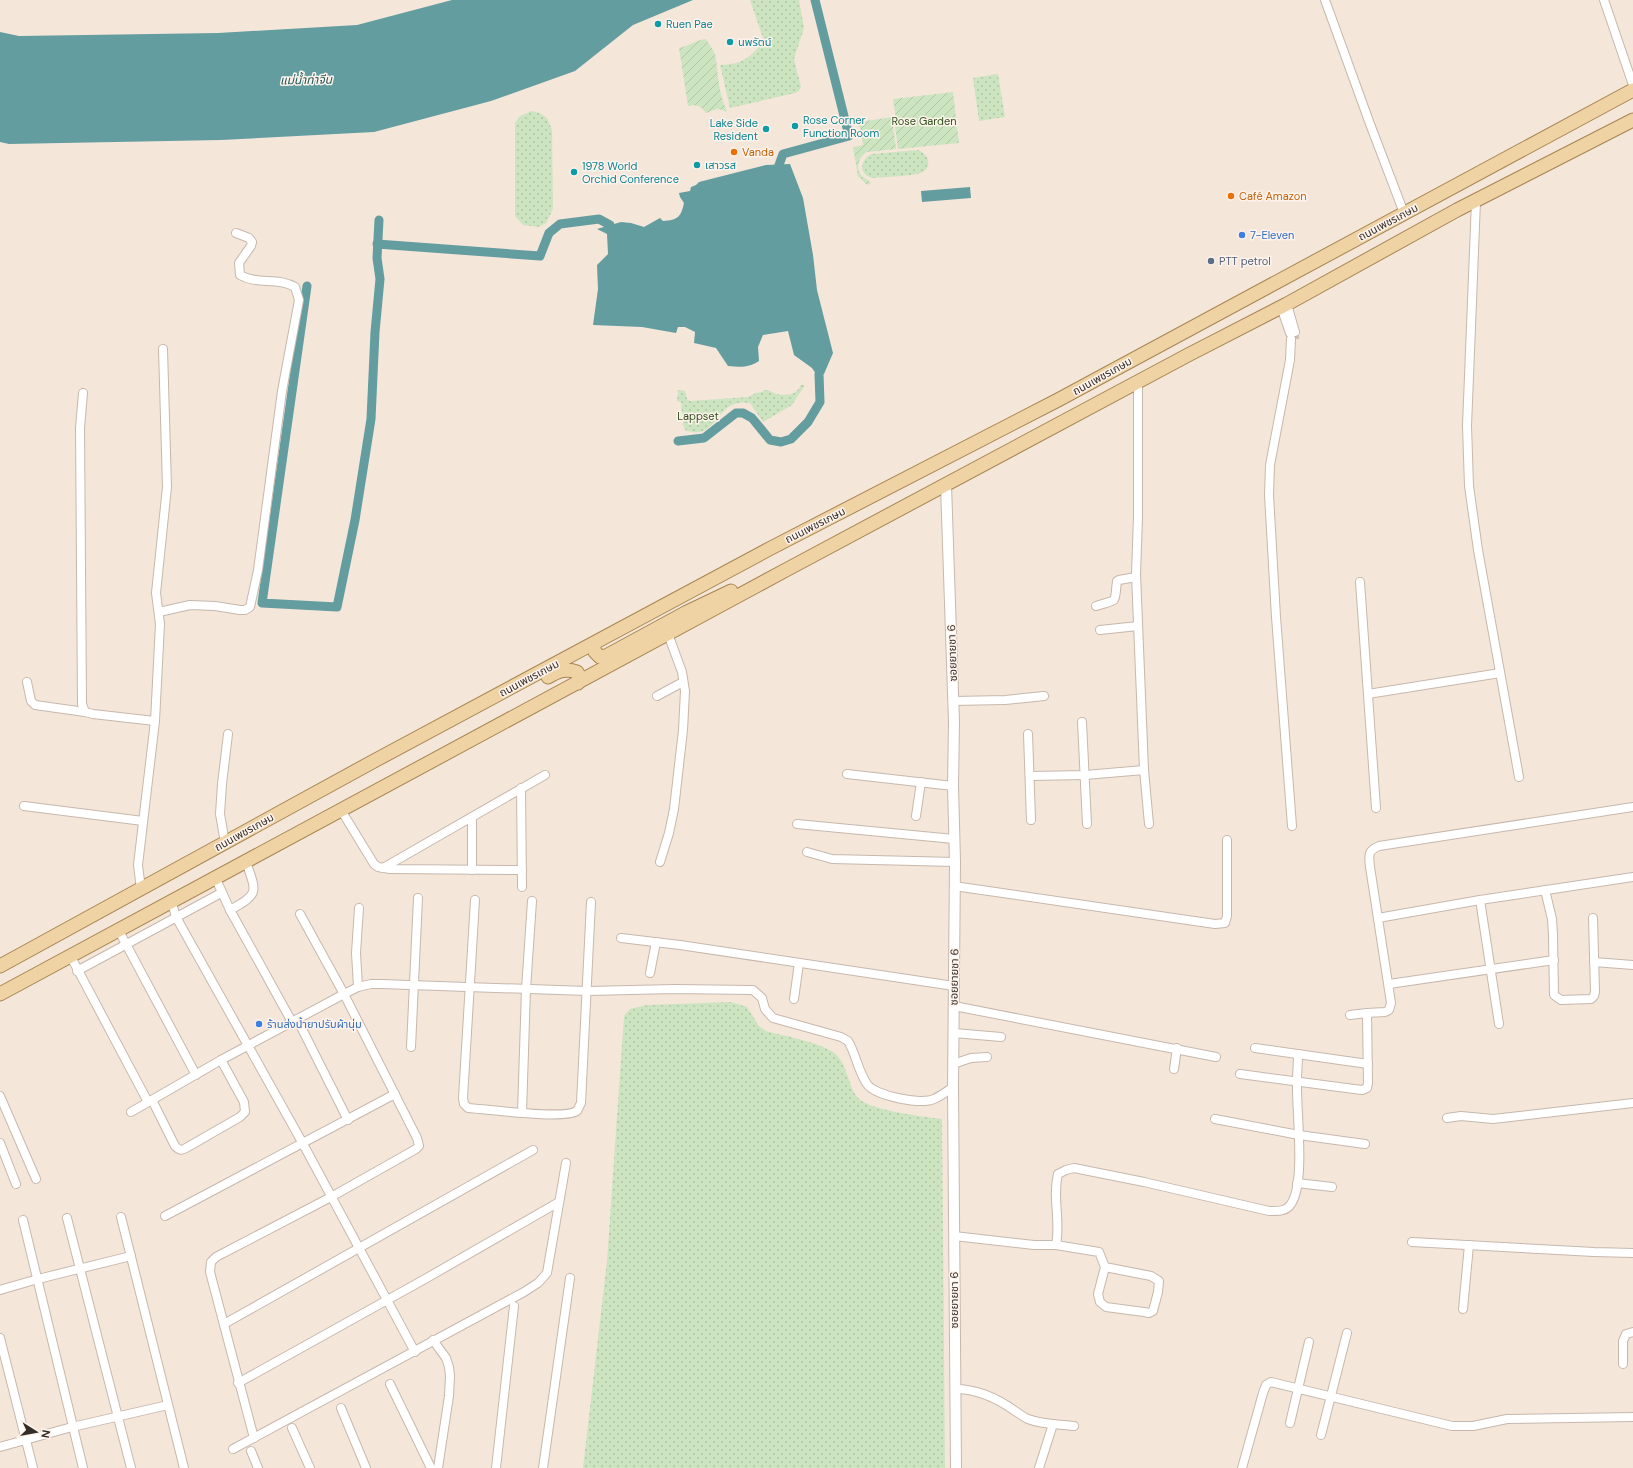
<svg xmlns="http://www.w3.org/2000/svg" width="1633" height="1468" viewBox="0 0 1633 1468" font-family="'DM Sans','Noto Sans Thai',sans-serif">
	<style>
		.grass { fill: url(#grass-dots) }
		.garden { fill: url(#garden-furrows) }
		.water { fill: #639da0 }
		.lines { fill: none; stroke-linecap: round; stroke-linejoin: round }
		.canal { stroke: #639da0; stroke-width: 9 }
		.minor-tunnel { stroke: #cec1b7; stroke-width: 8; stroke-dasharray: 8 4; stroke-linecap: butt }
		.minor-casing { stroke: #c7b8ad; stroke-width: 10 }
		.tertiary-casing { stroke: #c7b8ad; stroke-width: 12 }
		.primary-casing { stroke: #a68652; stroke-width: 15 }
		.minor { stroke: #fff; stroke-width: 8 }
		.tertiary { stroke: #fff; stroke-width: 10 }
		.primary { stroke: #efd3a4; stroke-width: 13 }
		.culture-dot { fill: #0f9aa8; stroke: #fef4ed; stroke-width: 1.5 }
		.food-dot { fill: #e8710a; stroke: #fef4ed; stroke-width: 1.5 }
		.shop-dot { fill: #3f7fe0; stroke: #fef4ed; stroke-width: 1.5 }
		.service-dot { fill: #5c6f8a; stroke: #fef4ed; stroke-width: 1.5 }
		.labels { text-anchor: middle; dominant-baseline: central; stroke-width: 3; stroke-linejoin: round; paint-order: stroke }
		.culture-label { font-size: 11px; fill: #0d838f; stroke: #fef4ed; text-anchor: start }
		.park-label { font-size: 11px; fill: #30511b; stroke: #fef4ed }
		.food-label { font-size: 11px; fill: #c56008; stroke: #fef4ed; text-anchor: start }
		.street-label { font-size: 11px; fill: #342e29; stroke: #fef4ed }
		.shop-label { font-size: 11px; fill: #366cbe; stroke: #fef4ed; text-anchor: start }
		.service-label { font-size: 11px; fill: #4e5e75; stroke: #fef4ed; text-anchor: start }
		.water-label { font-size: 12px; font-style: italic; fill: #225658; stroke: #fef4ed }
	</style>
	<defs>
		<pattern id="grass-dots" width="8" height="8" patternUnits="userSpaceOnUse"><rect width="8" height="8" fill="#cde4c1"/><path d="M2 2h.1M6 6h.1" fill="none" stroke="#b1c4a6" stroke-width="1.8" stroke-linecap="round"/></pattern>
		<pattern id="garden-furrows" width="10" height="10" patternUnits="userSpaceOnUse"><rect width="10" height="10" fill="#cde4c1"/><path d="M-1 1l2-2M0 10L10 0M9 11l2-2" fill="none" stroke="#b1c4a6"/></pattern>
	</defs>
	<rect width="100%" height="100%" fill="#f5e6da"/>
	<!-- grass -->
	<g class="grass">
		<path d="M 750,0 L 799,0 L 804,28 L 794,59 L 801,87 L 799,91 L 795,93 L 730,108 L 720,65 C 744,64 749,58 764,41 Z"/>
		<path d="M 998,74 L 1005,117 L 979,121 L 973,78 Z"/>
		<path d="M 532,111 L 540,113 L 547,118 L 552,130 L 553,209 L 546,223 L 539,227 L 523,225 L 515,216 L 515,123 L 520,116 Z"/>
		<path d="M 918,150 C 928,154 933,165 923,172 C 917,176 882,177 872,178 C 858,174 860,159 872,154 Z"/>
		<path d="M 801,385 L 805,385 L 792,405 L 763,422 L 750,403 C 744,402 737,402 732,405 C 713,415 712,440 685,430 L 683,424 L 681,402 L 677,401 L 678,390 L 685,391 L 687,399 L 690,401 L 748,397 L 756,393 L 762,392 L 764,390 C 769,390 771,392 776,394 C 786,396 797,395 801,385 Z"/>
		<path d="M 731,1002 L 747,1007 L 759,1026 L 766,1031 C 785,1036 818,1042 833,1052 C 847,1061 848,1086 857,1097 C 867,1110 925,1117 942,1119 L 945,1468 L 583,1468 L 607,1261 L 624,1016 L 630,1009 L 647,1005 Z"/>
	</g>
	<!-- garden -->
	<g class="garden">
		<path d="M 706,39 C 709,45 716,52 716,59 C 718,76 719,95 727,111 L 725,112 L 723,110 L 717,109 L 706,113 C 701,106 697,104 688,106 L 679,48 C 689,46 696,40 706,39 Z"/>
		<path d="M 953,92 L 959,143 L 898,149 L 894,119 L 896,119 L 893,99 Z"/>
		<path d="M 892,117 L 896,149 L 867,152 C 859,157 855,167 861,175 C 864,179 868,179 871,183 L 867,185 L 858,176 L 853,147 L 863,145 L 859,122 Z"/>
	</g>
	<!-- water -->
	<g class="water">
		<path d="M 452,0 L 693,0 L 633,25 L 575,71 L 491,101 L 374,132 L 221,140 L 9,144 L 0,142 L 0,32 L 19,36 L 218,33 L 357,25 Z"/>
		<path d="M 790,164 L 803,198 L 813,255 L 817,290 L 833,353 L 824,374 L 816,374 L 812,368 L 794,355 L 788,331 L 763,335 L 758,347 L 759,361 C 749,368 740,367 728,366 L 716,348 L 694,343 L 695,332 L 685,327 L 678,327 L 676,333 L 642,327 L 593,325 L 598,289 L 597,265 L 608,254 L 607,234 L 597,229 L 621,222 L 631,223 L 644,227 L 660,218 L 663,221 C 678,220 681,217 684,203 L 680,197 L 679,193 L 690,191 L 691,187 L 696,185 L 699,182 L 766,165 Z"/>
		<path d="M 970,187 L 971,198 L 922,202 L 921,191 Z"/>
	</g>
	<g class="lines">
		<!-- canal -->
		<g class="canal">
			<path d="M 779,165 L 783,154 L 849,136 L 815,0"/>
			<path d="M 377,244 L 540,256 L 549,233 L 560,224 L 599,219 L 610,225"/>
			<path d="M 307,286 L 262,603 L 337,607 L 355,520 L 371,419 L 375,332 L 380,279 L 377,258 L 379,220"/>
			<path d="M 678,441 L 704,438 L 736,413 L 743,413 L 752,418 L 770,440 L 781,442 L 791,439 L 808,422 L 820,402 L 819,374"/>
		</g>
		<!-- minor-tunnel -->
		<path class="minor-tunnel" d="M 1295,339 L 1295,332"/>
		<!-- minor casing -->
		<g class="minor-casing">
			<g id="minor">
				<path d="M 1325,0 L 1370,124 L 1404,213"/>
				<path d="M 1604,0 L 1633,85"/>
				<path d="M 1476,201 L 1467,426 L 1469,486 L 1478,550 L 1519,777"/>
				<path d="M 1287,304 L 1295,332"/>
				<path d="M 1281,307 L 1290,333"/>
				<path d="M 1291,339 L 1290,360 L 1270,465 L 1269,495 L 1276,617 L 1292,826"/>
				<path d="M 1138,383 L 1138,516 L 1136,574 L 1144,770 L 1149,824"/>
				<path d="M 83,393 L 80,428 L 82,704 L 85,712 L 93,714 L 155,721"/>
				<path d="M 1360,582 L 1376,808"/>
				<path d="M 1096,606 C 1119,599 1114,604 1117,581 L 1119,580 L 1136,577"/>
				<path d="M 159,612 L 190,605 L 215,606 L 240,610 L 245,610 L 250,607 L 258,570 L 282,391 L 299,300 L 295,287 C 278,277 257,285 240,275 L 239,263 L 251,246 L 252,242 L 249,238 L 236,233"/>
				<path d="M 1100,630 L 1138,626"/>
				<path d="M 27,682 L 31,701 L 35,705 L 85,712"/>
				<path d="M 1368,694 L 1500,673"/>
				<path d="M 657,696 L 683,682"/>
				<path d="M 953,701 L 1005,700 L 1044,696"/>
				<path d="M 1082,722 L 1087,824"/>
				<path d="M 1028,734 L 1031,820"/>
				<path d="M 847,774 L 953,786"/>
				<path d="M 1030,776 L 1085,775 L 1144,770"/>
				<path d="M 521,788 L 522,887"/>
				<path d="M 24,806 L 143,821"/>
				<path d="M 341,810 L 374,864 L 378,867 L 390,869 L 522,870"/>
				<path d="M 916,816 L 921,782"/>
				<path d="M 472,817 L 472,870"/>
				<path d="M 797,824 L 954,839"/>
				<path d="M 225,843 L 220,814 L 222,784 L 228,734"/>
				<path d="M 807,852 L 832,859 L 955,862"/>
				<path d="M 660,862 L 669,833 L 674,809 L 683,730 L 685,691 L 682,672 L 668,634"/>
				<path d="M 383,868 L 545,775"/>
				<path d="M 216,879 L 230,910 L 292,1022"/>
				<path d="M 954,886 L 1215,924 L 1225,923 L 1227,916 L 1227,840"/>
				<path d="M 141,889 L 138,865 L 155,721 L 160,624 L 156,593 L 167,487 L 163,349"/>
				<path d="M 1545,890 L 1552,919 L 1553,935 L 1554,995 L 1561,1000 L 1591,999 L 1594,996 L 1595,992 L 1593,918"/>
				<path d="M 475,900 L 463,1098 L 464,1104 L 468,1108 C 488,1109 563,1120 577,1111 L 581,1103 L 591,902"/>
				<path d="M 1480,900 L 1499,1024"/>
				<path d="M 172,903 L 176,917 L 302,1142 L 415,1352"/>
				<path d="M 359,908 L 356,953 L 358,987 L 371,984 L 381,984 L 587,991 L 675,989 L 753,990 L 762,998 L 765,1009 L 773,1018 L 841,1037 L 848,1041 C 856,1054 858,1071 867,1084 C 875,1096 921,1105 934,1099 C 941,1096 947,1091 953,1087"/>
				<path d="M 230,910 C 259,894 257,893 246,862"/>
				<path d="M 1378,918 L 1480,900 L 1633,877"/>
				<path d="M 119,931 L 196,1075"/>
				<path d="M 621,938 L 680,945 L 954,986"/>
				<path d="M 71,957 L 148,1102"/>
				<path d="M 1594,962 L 1633,965"/>
				<path d="M 77,971 L 221,893"/>
				<path d="M 650,973 L 656,942"/>
				<path d="M 1389,984 L 1554,960"/>
				<path d="M 794,999 L 799,963"/>
				<path d="M 954,1006 L 1216,1057"/>
				<path d="M 1350,1015 L 1367,1013"/>
				<path d="M 297,1019 L 348,1120"/>
				<path d="M 954,1033 L 1001,1037"/>
				<path d="M 411,1047 L 418,898"/>
				<path d="M 1255,1048 L 1368,1064"/>
				<path d="M 953,1064 L 971,1058 L 987,1057"/>
				<path d="M 1174,1069 L 1177,1048"/>
				<path d="M 1240,1074 L 1354,1089 L 1362,1090 L 1367,1088 L 1368,1083 L 1367,1013 L 1385,1012 L 1389,1010 L 1391,1003 L 1370,867 C 1369,856 1367,851 1379,846 L 1633,807"/>
				<path d="M 0,1096 L 36,1179"/>
				<path d="M 152,1100 L 175,1146 C 179,1150 181,1151 186,1148 L 240,1117 L 245,1112 L 244,1102 L 221,1060"/>
				<path d="M 131,1112 L 221,1060 L 344,994 L 300,914"/>
				<path d="M 522,1113 L 526,989 L 532,901"/>
				<path d="M 1447,1118 L 1461,1116 L 1493,1119 L 1633,1103"/>
				<path d="M 1215,1119 L 1299,1135 L 1365,1144"/>
				<path d="M 0,1143 L 16,1184"/>
				<path d="M 1297,1183 L 1332,1187"/>
				<path d="M 165,1216 L 395,1094"/>
				<path d="M 121,1217 L 184,1468"/>
				<path d="M 67,1218 L 131,1468"/>
				<path d="M 23,1220 L 83,1468"/>
				<path d="M 954,1236 L 1034,1245 L 1056,1245 C 1061,1222 1052,1197 1058,1174 L 1066,1170 L 1074,1168 L 1144,1182 L 1269,1211 C 1277,1211 1286,1212 1291,1204 C 1306,1182 1296,1110 1297,1082 C 1297,1073 1298,1063 1298,1054"/>
				<path d="M 1412,1242 L 1594,1252 L 1633,1253"/>
				<path d="M 1056,1245 L 1099,1252 L 1105,1267 L 1098,1294 L 1100,1302 L 1106,1307 L 1144,1312 L 1149,1313 L 1153,1311 L 1158,1292 L 1159,1281 L 1151,1276 L 1105,1267"/>
				<path d="M 0,1290 L 38,1279 L 131,1256"/>
				<path d="M 1463,1309 L 1469,1245"/>
				<path d="M 224,1324 L 533,1150"/>
				<path d="M 0,1338 L 33,1468"/>
				<path d="M 433,1340 L 446,1358 L 449,1367 L 450,1376 L 449,1396 L 438,1468"/>
				<path d="M 1623,1364 L 1623,1341 L 1626,1334 L 1633,1332"/>
				<path d="M 238,1383 L 425,1279 L 559,1202"/>
				<path d="M 390,1384 L 431,1468"/>
				<path d="M 955,1389 C 977,1389 997,1398 1015,1411 C 1020,1414 1023,1417 1028,1419 C 1043,1425 1059,1424 1074,1426"/>
				<path d="M 341,1408 L 366,1468"/>
				<path d="M 1290,1423 L 1309,1342"/>
				<path d="M 292,1428 L 310,1468"/>
				<path d="M 1321,1435 L 1347,1333"/>
				<path d="M 254,1438 L 210,1272 L 211,1262 L 216,1257 L 331,1197 L 416,1149 L 419,1146 L 417,1138 L 344,994 L 358,987"/>
				<path d="M 0,1447 L 72,1427 L 168,1405"/>
				<path d="M 233,1449 L 524,1292 L 538,1283 L 547,1273 L 566,1163"/>
				<path d="M 251,1451 L 258,1468"/>
				<path d="M 496,1468 L 514,1306"/>
				<path d="M 543,1468 L 570,1278"/>
				<path d="M 1039,1468 L 1053,1424"/>
				<path d="M 1242,1468 L 1263,1393 L 1266,1385 L 1271,1382 L 1452,1426 L 1473,1426 L 1507,1419 L 1633,1417"/>
			</g>
		</g>
		<!-- tertiary casing -->
		<g class="tertiary-casing">
			<path id="tertiary" d="M 946,485 L 954,722 L 953,786 L 955,862 L 953,1087 L 956,1468"/>
		</g>
		<!-- primary casing -->
		<g class="primary-casing">
			<g id="primary">
				<path d="M 593,644 L 595,652 L 600,657 L 606,656 L 687,612 L 731,591"/>
				<path d="M 548,677 C 558,671 566,668 577,672 L 579,676 L 578,683"/>
				<path d="M 0,966 L 374,761 L 771,548 L 1058,400 L 1633,90"/>
				<path d="M 0,994 L 784,571 L 1188,355 L 1287,304 L 1457,210 L 1633,120"/>
			</g>
		</g>
		<!-- minor -->
		<use href="#minor" class="minor"/>
		<!-- tertiary -->
		<use href="#tertiary" class="tertiary"/>
		<!-- primary -->
		<use href="#primary" class="primary"/>
	</g>
	<!-- markers -->
	<g class="culture-dot">
		<circle cx="658" cy="24" r="4"/>
		<circle cx="730" cy="42" r="4"/>
		<circle cx="795" cy="126" r="4"/>
		<circle cx="766" cy="129" r="4"/>
		<circle cx="697" cy="165" r="4"/>
		<circle cx="574" cy="172" r="4"/>
	</g>
	<g class="food-dot">
		<circle cx="734" cy="152" r="4"/>
		<circle cx="1231" cy="196" r="4"/>
	</g>
	<g class="shop-dot">
		<circle cx="1242" cy="235" r="4"/>
		<circle cx="259" cy="1024" r="4"/>
	</g>
	<circle class="service-dot" cx="1211" cy="261" r="4"/>
	<g class="labels">
		<!-- culture labels -->
		<g class="culture-label">
			<text x="666" y="24">Ruen Pae</text>
			<text x="738" y="42">นพรัตน์</text>
			<text x="803" y="120">Rose Corner<tspan x="803" dy="13">Function Room</tspan></text>
			<text x="758" y="123" text-anchor="end">Lake Side<tspan x="758" dy="13">Resident</tspan></text>
			<text x="705" y="165">เสาวรส</text>
			<text x="582" y="166">1978 World<tspan x="582" dy="13">Orchid Conference</tspan></text>
		</g>
		<!-- park labels -->
		<g class="park-label">
			<text x="924" y="121">Rose Garden</text>
			<text x="698" y="416">Lappset</text>
		</g>
		<!-- food labels -->
		<g class="food-label">
			<text x="742" y="152">Vanda</text>
			<text x="1239" y="196">Café Amazon</text>
		</g>
		<!-- street labels -->
		<g class="street-label">
			<text transform="translate(1388 222) rotate(-28)">ถนนเพชรเกษม</text>
			<text transform="translate(1102 376) rotate(-29)">ถนนเพชรเกษม</text>
			<text transform="translate(815 525) rotate(-27)">ถนนเพชรเกษม</text>
			<text transform="translate(952 653) rotate(-92)">ซอยยายชา 6</text>
			<text transform="translate(529 678) rotate(-28)">ถนนเพชรเกษม</text>
			<text transform="translate(244 832) rotate(-29)">ถนนเพชรเกษม</text>
			<text transform="translate(954 977) rotate(-89)">ซอยยายชา 6</text>
			<text transform="translate(954 1300) rotate(-90)">ซอยยายชา 6</text>
		</g>
		<!-- shop labels -->
		<g class="shop-label">
			<text x="1250" y="235">7-Eleven</text>
			<text x="267" y="1024">ร้านส่งน้ำยาปรับผ้านุ่ม</text>
		</g>
		<!-- service labels -->
		<g class="service-label">
			<text x="1219" y="261">PTT petrol</text>
		</g>
		<!-- water labels -->
		<g class="water-label">
			<text transform="translate(306 80) rotate(-1)">แม่น้ำท่าจีน</text>
		</g>
	</g>
	<!-- north arrow -->
	<g transform="translate(36 1432) rotate(101)" stroke="#fef4ed" stroke-width="3" paint-order="stroke">
	<path d="M0-3L7 15L0 10L-7 15Z" fill="#342e29"/>
	<text y="-6" font-size="11" font-weight="bold" text-anchor="middle" fill="#342e29">N</text>
	</g>
</svg>
